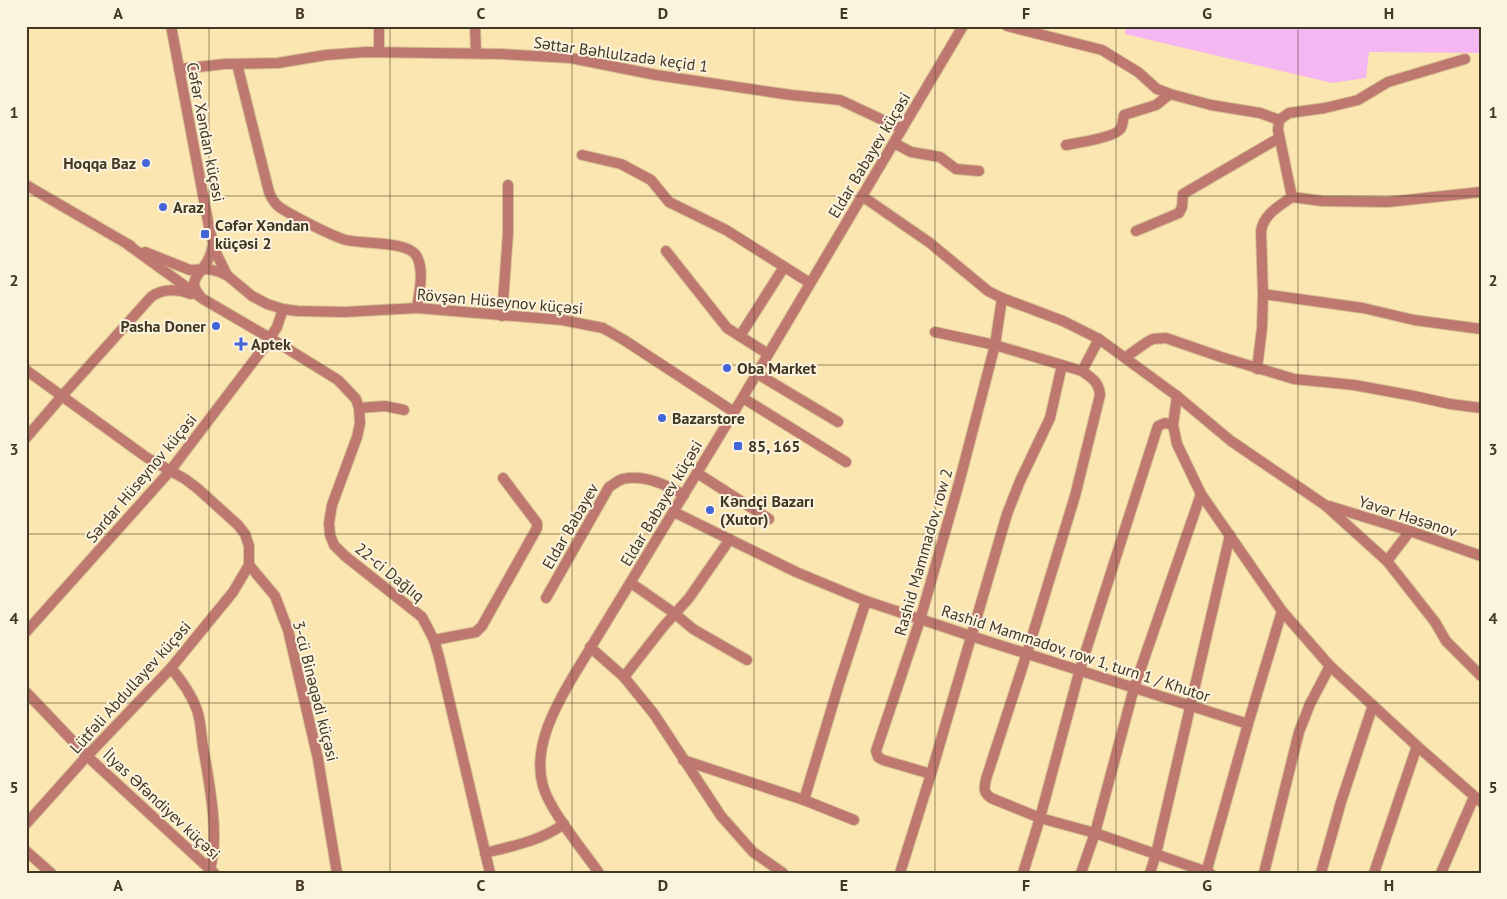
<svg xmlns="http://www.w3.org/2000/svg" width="1507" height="899" viewBox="0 0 1507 899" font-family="'PT Sans',sans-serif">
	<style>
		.green { fill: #f5b7f2 }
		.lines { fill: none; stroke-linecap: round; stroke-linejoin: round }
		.minor-casing { stroke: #d6c294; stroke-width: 12 }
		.tertiary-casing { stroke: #d6c294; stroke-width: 12 }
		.minor { stroke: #be786f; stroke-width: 10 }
		.tertiary { stroke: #be786f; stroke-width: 10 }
		.grid { fill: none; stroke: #413823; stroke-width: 1; stroke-opacity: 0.55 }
		.poi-dot { fill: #4365d8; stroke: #fcf3df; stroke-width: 2 }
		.labels { text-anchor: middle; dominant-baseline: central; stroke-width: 4; stroke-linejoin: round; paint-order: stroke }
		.street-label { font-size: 16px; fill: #413823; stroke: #fcf3df }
		.poi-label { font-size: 16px; font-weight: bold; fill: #413823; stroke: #fcf3df; text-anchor: start }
		.neatline { fill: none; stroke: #413823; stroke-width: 2 }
		.grid-label { font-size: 16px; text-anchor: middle; font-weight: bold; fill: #413823 }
	</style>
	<rect width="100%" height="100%" fill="#fbe5b0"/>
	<!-- green -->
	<path class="green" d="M 1126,26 L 1481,26 L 1481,53 L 1369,52 L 1366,78 L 1332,83 L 1125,34 Z"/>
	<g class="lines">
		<!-- minor casing -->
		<g class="minor-casing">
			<g id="minor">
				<path d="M 171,26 L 210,232 L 217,255 L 227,275"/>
				<path d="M 475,26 L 476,53"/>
				<path d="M 1007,26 L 1102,50 L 1138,72 L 1157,89 L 1170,94 L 1211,105 L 1260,113 L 1279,120"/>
				<path d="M 379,52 L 379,26"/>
				<path d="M 237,64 L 269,192 C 271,197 273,201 277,205 C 286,213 334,237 346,240 C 362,244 406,241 416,255 C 425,270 419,292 417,308"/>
				<path d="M 179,69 L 225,64 L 278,63 L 326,55 L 366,52 L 501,54 L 571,58 L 656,75 L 791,95 L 840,100 L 902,129"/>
				<path d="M 894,143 L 911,152 L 940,157 L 956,169 L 979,171"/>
				<path d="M 1066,145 C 1077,143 1117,137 1121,128 C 1123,124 1123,119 1124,115 L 1156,105 L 1170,94"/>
				<path d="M 582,155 L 621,164 L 651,180 L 669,202 L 726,230 L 810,283"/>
				<path d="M 26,185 L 131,246"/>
				<path d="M 862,196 L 930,243 L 988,291 L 1002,298 L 1063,321 L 1099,339 L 1177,396 L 1231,441 L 1325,505 L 1387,561 L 1435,622 L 1446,641 L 1481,676"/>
				<path d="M 1292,197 L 1322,201 L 1388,202 L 1481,192"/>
				<path d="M 1136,231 L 1179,213 L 1182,207 L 1183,194 L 1279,138"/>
				<path d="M 127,244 L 203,299 L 270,338 L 338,380 L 356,399 L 359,408 L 360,423 L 357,437 L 332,505 L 329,523 L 330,535 L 334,545 L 345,556 L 422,617 L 434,640 L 439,657 L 490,873"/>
				<path d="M 666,251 L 727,328 L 768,354"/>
				<path d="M 145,252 L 190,270 L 208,269 L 220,272 L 228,276 L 252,296 L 267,304 L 283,309 L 297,311 L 345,312 L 417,308 L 562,320 L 603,328 L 624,340 L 734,412"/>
				<path d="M 1263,294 L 1363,308 L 1414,320 L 1481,329"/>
				<path d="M 200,296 C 186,280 201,274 208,260 C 211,255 212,250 213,244"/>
				<path d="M 502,316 L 508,233 L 508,185"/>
				<path d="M 935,332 L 995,345 L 1082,371 L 1099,339"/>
				<path d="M 740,336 L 784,267"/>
				<path d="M 1126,357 L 1147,342 L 1153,339 L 1166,338 L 1221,357 L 1294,379 L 1354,385 L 1414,396 L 1450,404 L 1481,408"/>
				<path d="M 1257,369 L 1262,328 L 1263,294 L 1261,231 C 1264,214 1278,207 1292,197 L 1278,130 L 1279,120 L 1289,113 L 1325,108 L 1358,100 L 1388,82 L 1465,59"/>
				<path d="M 26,370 L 146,457 L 185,479 L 197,488 L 238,525 L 245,534 L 249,546 L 249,565 L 275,596 L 288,630 L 318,759 L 337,873"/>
				<path d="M 1082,371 C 1092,378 1099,382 1100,395 L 1075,496 L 1027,653 L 986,779 C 984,789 983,792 991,798 L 1040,818 L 1095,833 L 1210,873"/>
				<path d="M 756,373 L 838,422"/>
				<path d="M 1177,396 L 1173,425 L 1177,444 L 1201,494 L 1282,611 L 1330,666 L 1417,746 L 1481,802"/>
				<path d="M 743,398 L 846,462"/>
				<path d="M 359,408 L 385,406 L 404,410"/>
				<path d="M 26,438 L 62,396 L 151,297 C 163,288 177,289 191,294"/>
				<path d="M 697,473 L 769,519"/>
				<path d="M 1329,506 L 1410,531 L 1481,556"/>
				<path d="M 674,512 L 796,572 L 866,601 L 971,636 L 1248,724"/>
				<path d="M 1387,561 L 1410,531"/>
				<path d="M 631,583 L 674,613 L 693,629 L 747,660"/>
				<path d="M 546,598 L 609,487 C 613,485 618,480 623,479 C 643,474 667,485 684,495"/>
				<path d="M 26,632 L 170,471 L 265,346 L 277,327 L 283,309"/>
				<path d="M 434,640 L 476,632 L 482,626 L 537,528 L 537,523 L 503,478"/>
				<path d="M 590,647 L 624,677 L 654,714 L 721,816 L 753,852 L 783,873"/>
				<path d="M 171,668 C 182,681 191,693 197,710 C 201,721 201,735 203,747 C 209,781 220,837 210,869"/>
				<path d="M 624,677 L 663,627 L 689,598 L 730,539"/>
				<path d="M 26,692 L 87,756 L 214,873"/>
				<path d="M 683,760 L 804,800 L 839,684 L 866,601"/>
				<path d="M 931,774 L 883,760 L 878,757 L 876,751 L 920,620 L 959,483 L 995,345 L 1002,298"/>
				<path d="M 804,800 L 854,820"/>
				<path d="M 26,824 L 87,756 L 171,668 L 233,592 L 249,565"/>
				<path d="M 26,851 L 51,873"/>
				<path d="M 485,853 C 513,846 540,841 564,824"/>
				<path d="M 900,873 L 931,774 L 1007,514 L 1020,481 L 1050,418 L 1062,365"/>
				<path d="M 1023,873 L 1040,818 L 1080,669 L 1158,426 L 1165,423 L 1173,425"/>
				<path d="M 1081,873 L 1095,833 L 1134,688 L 1201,494"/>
				<path d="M 1150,873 L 1156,854 L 1230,535"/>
				<path d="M 1206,873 L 1248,724 L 1282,611"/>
				<path d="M 1264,873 L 1299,732 L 1310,704 L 1330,666"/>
				<path d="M 1321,873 L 1341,802 L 1373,705"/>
				<path d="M 1374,873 L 1417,746"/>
				<path d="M 1441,873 L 1474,797"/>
			</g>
		</g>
		<!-- tertiary casing -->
		<g class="tertiary-casing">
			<path id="tertiary" d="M 599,873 C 583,850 550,811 543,786 C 532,748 555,707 574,675 L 734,412 L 963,26"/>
		</g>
		<!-- minor -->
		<use href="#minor" class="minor"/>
		<!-- tertiary -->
		<use href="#tertiary" class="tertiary"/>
	</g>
	<!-- grid -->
	<path class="grid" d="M 209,26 L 209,873M 390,26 L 390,873M 572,26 L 572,873M 754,26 L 754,873M 935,26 L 935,873M 1116,26 L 1116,873M 1298,26 L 1298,873M 26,196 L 1481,196M 26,365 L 1481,365M 26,534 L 1481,534M 26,703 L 1481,703"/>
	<!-- markers -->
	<g class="poi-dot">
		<circle cx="146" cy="163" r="5"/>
		<circle cx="163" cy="207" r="5"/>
		<rect x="200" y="229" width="10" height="10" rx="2.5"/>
		<circle cx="216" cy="326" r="5"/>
		<path d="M238.5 336.5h5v5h5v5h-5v5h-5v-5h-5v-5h5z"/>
		<circle cx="727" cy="368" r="5"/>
		<circle cx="662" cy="418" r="5"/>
		<rect x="733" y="441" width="10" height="10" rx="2.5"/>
		<circle cx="710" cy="510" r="5"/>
	</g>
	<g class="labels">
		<!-- street labels -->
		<g class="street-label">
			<text transform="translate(621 54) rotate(8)">Səttar Bəhlulzadə keçid 1</text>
			<text transform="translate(206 132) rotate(79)">Cəfər Xəndan küçəsi</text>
			<text transform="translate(869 155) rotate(-59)">Eldar Babayev küçəsi</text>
			<text transform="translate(500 301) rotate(5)">Rövşən Hüseynov küçəsi</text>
			<text transform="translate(141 478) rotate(-50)">Sərdar Hüseynov küçəsi</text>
			<text transform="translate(661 503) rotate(-59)">Eldar Babayev küçəsi</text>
			<text transform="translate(1408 516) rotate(18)">Yavər Həsənov</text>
			<text transform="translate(570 526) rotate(-60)">Eldar Babayev</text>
			<text transform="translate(923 552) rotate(-74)">Rashid Mammadov, row 2</text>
			<text transform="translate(390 572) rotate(39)">22-ci Dağlıq</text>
			<text transform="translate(1076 653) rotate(18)">Rashid Mammadov, row 1, turn 1 / Khutor</text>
			<text transform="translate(130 687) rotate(-48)">Lütfəli Abdullayev küçəsi</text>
			<text transform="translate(316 691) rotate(76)">3-cü Binəqədi küçəsi</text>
			<text transform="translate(162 804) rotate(43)">İlyas Əfəndiyev küçəsi</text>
		</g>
		<!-- poi labels -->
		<g class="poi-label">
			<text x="136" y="163" text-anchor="end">Hoqqa Baz</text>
			<text x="173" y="207">Araz</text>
			<text x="215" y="225">Cəfər Xəndan<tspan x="215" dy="18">küçəsi 2</tspan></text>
			<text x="206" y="326" text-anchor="end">Pasha Doner</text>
			<text x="251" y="344">Aptek</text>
			<text x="737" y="368">Oba Market</text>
			<text x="672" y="418">Bazarstore</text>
			<text x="748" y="446">85, 165</text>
			<text x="720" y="501">Kəndçi Bazarı<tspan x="720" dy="18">(Xutor)</tspan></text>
		</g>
	</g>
	<!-- border -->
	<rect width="1507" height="899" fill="none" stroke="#fcf3df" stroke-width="55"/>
	<rect x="28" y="28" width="1452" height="844" class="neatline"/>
	<g class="grid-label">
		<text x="118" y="19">A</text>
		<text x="300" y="19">B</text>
		<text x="481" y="19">C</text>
		<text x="663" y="19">D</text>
		<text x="844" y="19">E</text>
		<text x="1026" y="19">F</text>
		<text x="1207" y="19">G</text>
		<text x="1389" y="19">H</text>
		<text x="14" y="118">1</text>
		<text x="1493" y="118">1</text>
		<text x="14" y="286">2</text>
		<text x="1493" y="286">2</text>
		<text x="14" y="455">3</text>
		<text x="1493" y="455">3</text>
		<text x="14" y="624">4</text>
		<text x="1493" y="624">4</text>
		<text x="14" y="793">5</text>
		<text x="1493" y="793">5</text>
		<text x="118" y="891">A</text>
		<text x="300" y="891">B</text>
		<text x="481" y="891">C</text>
		<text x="663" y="891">D</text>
		<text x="844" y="891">E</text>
		<text x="1026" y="891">F</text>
		<text x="1207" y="891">G</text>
		<text x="1389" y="891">H</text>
	</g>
</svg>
